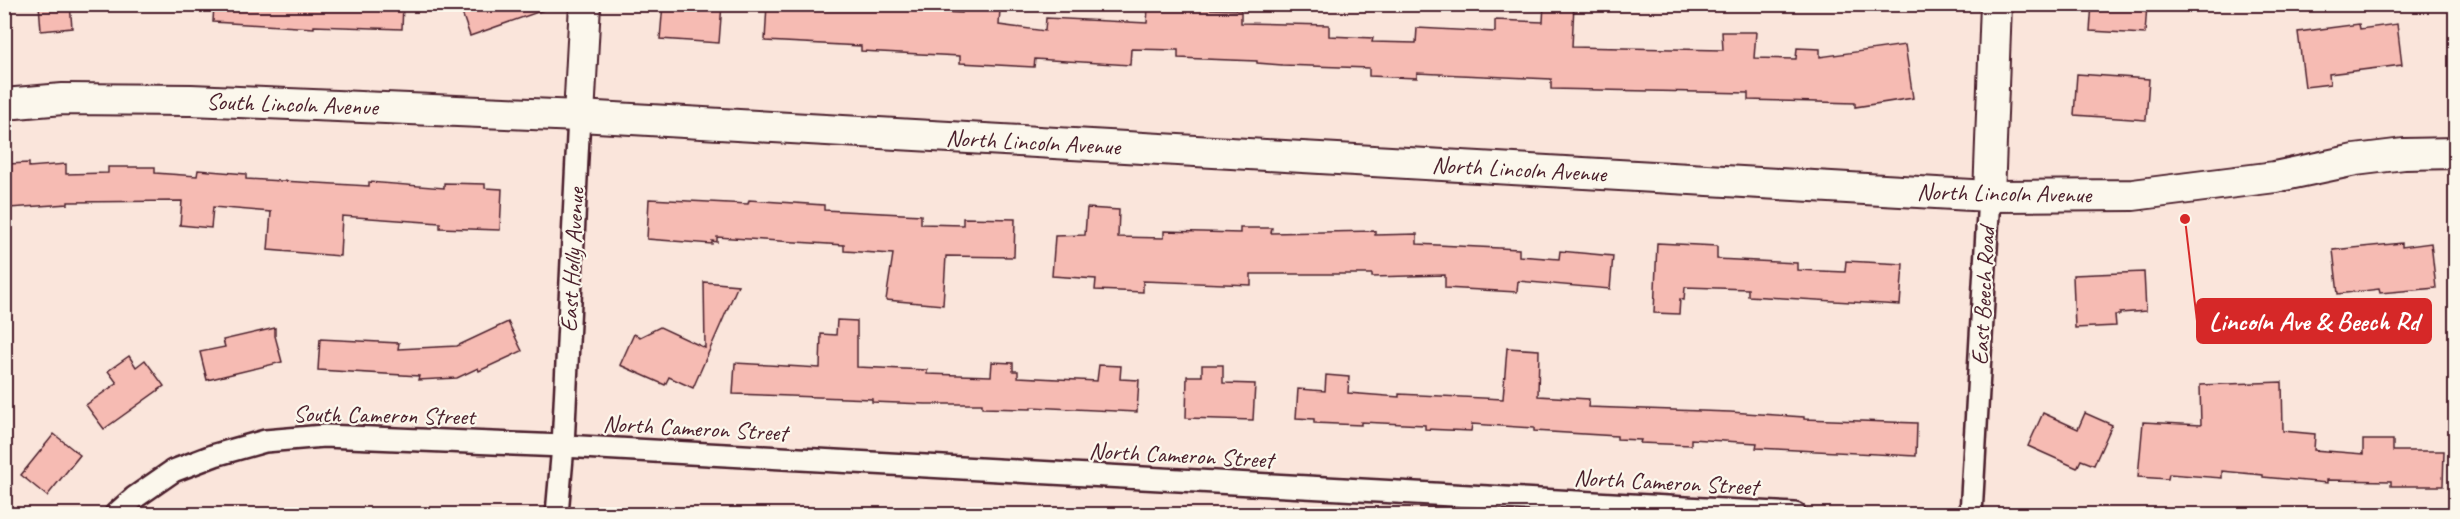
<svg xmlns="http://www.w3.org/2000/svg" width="2460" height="519" viewBox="0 0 2460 519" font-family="Caveat,sans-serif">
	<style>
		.building { fill: #f6bbb3; stroke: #4a1f2b; stroke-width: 1.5 }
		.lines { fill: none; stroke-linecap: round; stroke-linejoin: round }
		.street-casing { stroke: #4a1f2b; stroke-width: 26 }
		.secondary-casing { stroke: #4a1f2b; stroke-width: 34 }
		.street { stroke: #fbf7ec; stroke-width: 21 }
		.secondary { stroke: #fbf7ec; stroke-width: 30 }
		.labels { text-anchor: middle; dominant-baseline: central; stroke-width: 4.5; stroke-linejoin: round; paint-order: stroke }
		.street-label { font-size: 24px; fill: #4a1f2b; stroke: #fbf7ec }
		.leader { fill: none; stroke: #d62828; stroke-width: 2 }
		.callout-dot { fill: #d62828; stroke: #fbf7ec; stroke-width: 2 }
		.callout { fill: #d62828; stroke: #d62828; stroke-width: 2 }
		.callout-label { font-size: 26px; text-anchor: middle; font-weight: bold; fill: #fff }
	</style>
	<rect width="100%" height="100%" fill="#fae5db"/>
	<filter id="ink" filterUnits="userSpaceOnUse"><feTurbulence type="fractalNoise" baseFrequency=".0167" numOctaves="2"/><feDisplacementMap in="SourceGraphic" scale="12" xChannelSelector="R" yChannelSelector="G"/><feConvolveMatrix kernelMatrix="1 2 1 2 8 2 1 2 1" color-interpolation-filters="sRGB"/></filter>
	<g filter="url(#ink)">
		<!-- building -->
		<g class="building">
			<path d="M 39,4 L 70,4 L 72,28 L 41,31 Z"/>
			<path d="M 214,4 L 403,4 L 402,29 L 314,26 L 314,28 L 213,22 Z"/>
			<path d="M 459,4 L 551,4 L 552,7 L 470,36 Z"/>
			<path d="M 663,4 L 722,4 L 719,43 L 660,39 Z"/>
			<path d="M 767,4 L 839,4 L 839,7 L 962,13 L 962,7 L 1000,9 L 999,25 L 1045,31 L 1046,18 L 1147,23 L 1148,7 L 1241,10 L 1241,23 L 1329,25 L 1329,36 L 1373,38 L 1372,42 L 1416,43 L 1417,28 L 1495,32 L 1495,20 L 1543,22 L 1544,4 L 1574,4 L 1572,47 L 1723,50 L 1722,32 L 1756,32 L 1754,58 L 1796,59 L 1797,48 L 1820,49 L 1820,57 L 1905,45 L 1913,98 L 1855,107 L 1855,103 L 1748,100 L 1748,93 L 1551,89 L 1551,79 L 1417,73 L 1417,78 L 1369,76 L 1369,68 L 1282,65 L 1257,63 L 1257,61 L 1178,58 L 1178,50 L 1131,49 L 1130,65 L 1035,59 L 1034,67 L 960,63 L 960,56 L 861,51 L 861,46 L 765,41 Z"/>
			<path d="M 2092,4 L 2147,4 L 2145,34 L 2090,31 Z"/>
			<path d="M 2359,24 L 2360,29 L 2397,24 L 2402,65 L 2329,74 L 2330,84 L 2305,87 L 2298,32 Z"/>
			<path d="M 2077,74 L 2149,79 L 2146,120 L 2074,115 Z"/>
			<path d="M 29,163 L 29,167 L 66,164 L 66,174 L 108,173 L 108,167 L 155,167 L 155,173 L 197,176 L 198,170 L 246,174 L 246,179 L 369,186 L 369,182 L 444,188 L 444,183 L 485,184 L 485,188 L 502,189 L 500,230 L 440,228 L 440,223 L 342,216 L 340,256 L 268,250 L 271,212 L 213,207 L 211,228 L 180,225 L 182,201 L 68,202 L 68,204 L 9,208 L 7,164 Z"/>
			<path d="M 649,199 L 748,204 L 749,200 L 824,205 L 824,210 L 921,215 L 921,224 L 963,225 L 963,218 L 1015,219 L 1014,257 L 946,256 L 943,305 L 886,300 L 893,254 L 844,251 L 844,245 L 717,237 L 717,242 L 712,241 L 712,244 L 647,239 Z"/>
			<path d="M 1087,208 L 1119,210 L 1118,237 L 1164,238 L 1164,231 L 1240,233 L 1240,228 L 1272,228 L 1271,233 L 1375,231 L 1375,235 L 1417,234 L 1417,244 L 1519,249 L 1519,256 L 1559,259 L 1560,251 L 1613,256 L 1610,289 L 1518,281 L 1517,292 L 1445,288 L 1445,275 L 1372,277 L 1372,274 L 1251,274 L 1251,285 L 1143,281 L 1143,292 L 1095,290 L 1096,279 L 1052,276 L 1055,236 L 1085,235 Z"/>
			<path d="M 1657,243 L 1717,246 L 1717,259 L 1797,263 L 1797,270 L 1845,272 L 1846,261 L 1903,264 L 1900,305 L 1748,296 L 1748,289 L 1685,287 L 1684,300 L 1680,299 L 1679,314 L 1654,313 Z"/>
			<path d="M 2402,243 L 2402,247 L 2431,243 L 2436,288 L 2380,293 L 2379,289 L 2338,294 L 2333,250 Z"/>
			<path d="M 2144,272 L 2146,311 L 2120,313 L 2120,315 L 2115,315 L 2116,326 L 2075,328 L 2073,275 Z"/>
			<path d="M 704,282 L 738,285 L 693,388 L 669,377 L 665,385 L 620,365 L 634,334 L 640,337 L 660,327 L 705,348 Z"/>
			<path d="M 837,320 L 857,321 L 857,367 L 927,370 L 927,374 L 991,376 L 992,362 L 1013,363 L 1013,371 L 1018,371 L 1018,377 L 1097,381 L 1099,365 L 1121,366 L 1120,379 L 1139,380 L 1137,412 L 1031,407 L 1031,409 L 982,408 L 982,404 L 926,404 L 872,402 L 872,399 L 733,394 L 735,363 L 820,368 L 821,334 L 836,335 Z"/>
			<path d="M 508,322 L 522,351 L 479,371 L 478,368 L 457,378 L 418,380 L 419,376 L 318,370 L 320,339 L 399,343 L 398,349 L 457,346 Z"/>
			<path d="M 275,328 L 275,336 L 282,362 L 207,380 L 200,352 L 225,347 L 223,340 Z"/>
			<path d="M 1507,348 L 1539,350 L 1538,396 L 1589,399 L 1588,407 L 1730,412 L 1804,417 L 1804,419 L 1917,423 L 1916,456 L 1756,448 L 1757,443 L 1691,439 L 1691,445 L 1640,443 L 1641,440 L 1617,439 L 1617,436 L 1534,431 L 1534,428 L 1472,424 L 1471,431 L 1425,429 L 1425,425 L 1361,422 L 1361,425 L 1314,423 L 1314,419 L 1296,418 L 1298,389 L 1325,391 L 1326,375 L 1349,377 L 1348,393 L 1399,397 L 1399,394 L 1503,399 Z"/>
			<path d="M 129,356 L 136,367 L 145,360 L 164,386 L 104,429 L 86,405 L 117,383 L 108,371 Z"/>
			<path d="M 1202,365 L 1223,365 L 1223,383 L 1255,384 L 1253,420 L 1186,418 L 1187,376 L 1202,376 Z"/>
			<path d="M 2282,382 L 2283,431 L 2315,434 L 2314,450 L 2363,454 L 2363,440 L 2393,440 L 2393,451 L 2444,451 L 2443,486 L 2391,486 L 2391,481 L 2327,480 L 2327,483 L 2263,477 L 2263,475 L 2222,471 L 2222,478 L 2169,474 L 2168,479 L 2138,477 L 2143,422 L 2201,425 L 2200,385 Z"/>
			<path d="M 2043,413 L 2078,429 L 2085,413 L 2112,425 L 2094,465 L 2081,460 L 2077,468 L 2028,446 Z"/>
			<path d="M 54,434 L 80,455 L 47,496 L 21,475 Z"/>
		</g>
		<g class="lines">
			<!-- street casing -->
			<g class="street-casing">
				<g id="street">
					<path d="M 116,514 L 134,498 L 173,471 L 215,455 L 265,441 L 324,436 L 563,446 L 1795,514"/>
					<path d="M 557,514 L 563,446 L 579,116"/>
					<path d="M 1971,514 L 1989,196"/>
				</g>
			</g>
			<!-- secondary casing -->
			<g class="secondary-casing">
				<g id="secondary">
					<path d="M 4,104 L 63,99 L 191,100 L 579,116 L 1989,196 L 2133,195 L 2275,177 L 2355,160 L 2404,154 L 2456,153"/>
					<path d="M 579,116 L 585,4"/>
					<path d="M 1989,196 L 1996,4"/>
				</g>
			</g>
			<!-- street -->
			<use href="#street" class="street"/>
			<!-- secondary -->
			<use href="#secondary" class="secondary"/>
		</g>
	</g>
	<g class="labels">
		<!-- street labels -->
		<g class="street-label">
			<text transform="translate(292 104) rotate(2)">South Lincoln Avenue</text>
			<text transform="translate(1033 142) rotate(3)">North Lincoln Avenue</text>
			<text transform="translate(1519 169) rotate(3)">North Lincoln Avenue</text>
			<text transform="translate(2004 193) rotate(1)">North Lincoln Avenue</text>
			<text transform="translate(572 260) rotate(-87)">East Holly Avenue</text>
			<text transform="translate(1983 296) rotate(-87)">East Beech Road</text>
			<text transform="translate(384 415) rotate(1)">South Cameron Street</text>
			<text transform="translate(695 428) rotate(3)">North Cameron Street</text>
			<text transform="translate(1181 455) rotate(3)">North Cameron Street</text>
			<text transform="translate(1666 482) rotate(3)">North Cameron Street</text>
		</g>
	</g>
	<!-- callouts -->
	<path class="leader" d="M2185 219L2197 321"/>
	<circle class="callout-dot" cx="2185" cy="219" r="6"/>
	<rect class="callout" x="2197" y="299" width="234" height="44" rx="6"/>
	<g class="callout-label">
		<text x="2314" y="330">Lincoln Ave &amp; Beech Rd</text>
	</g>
	<!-- margin -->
	<rect width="2460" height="519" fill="none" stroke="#fbf7ec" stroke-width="24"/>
	<rect x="12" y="12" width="2436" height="495" fill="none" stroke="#4a1f2b" stroke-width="2" filter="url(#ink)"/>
</svg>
